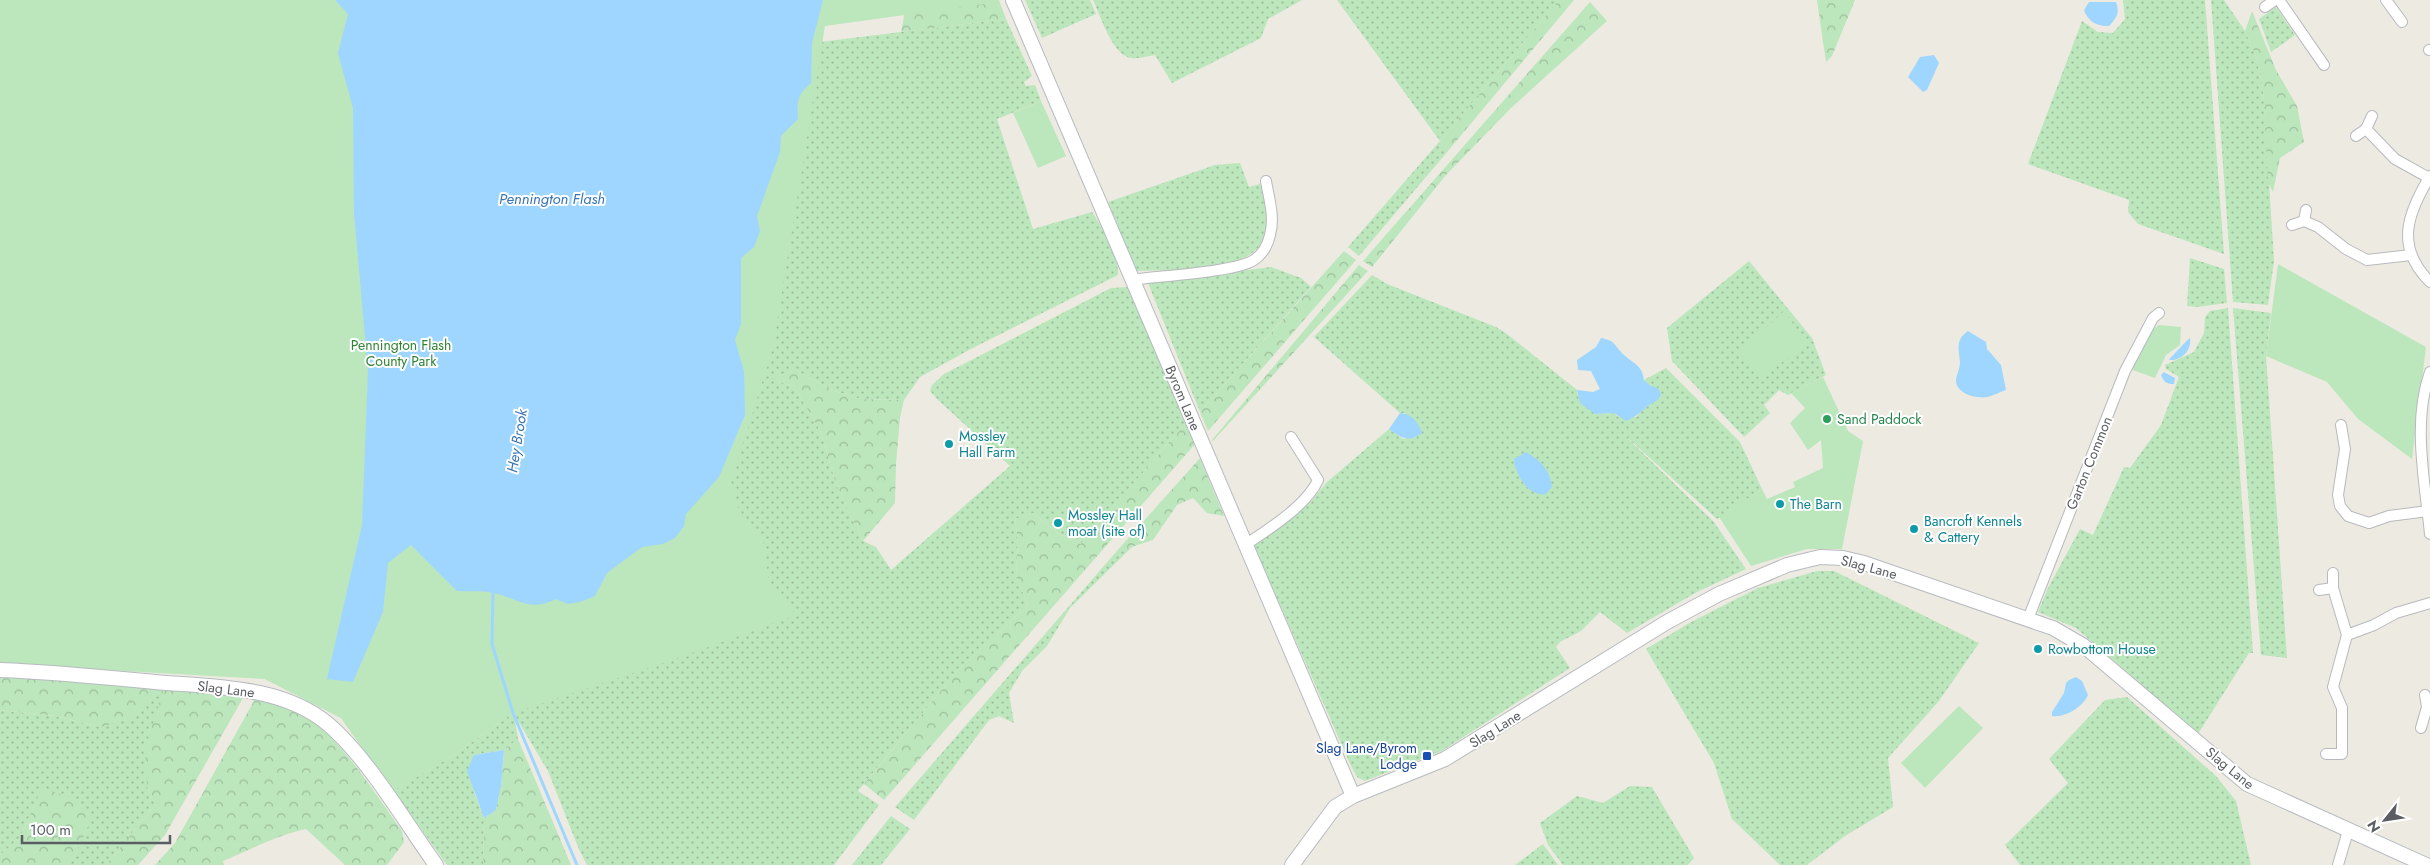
<svg xmlns="http://www.w3.org/2000/svg" width="2430" height="865" viewBox="0 0 2430 865" font-family="Jost,sans-serif">
	<style>
		.grass { fill: url(#grass-dots) }
		.forest { fill: url(#forest-crowns) }
		.park { fill: #bce6bc }
		.water { fill: #9fd6ff }
		.lines { fill: none; stroke-linecap: round; stroke-linejoin: round }
		.stream { stroke: #9fd6ff; stroke-width: 3 }
		.street-casing { stroke: #b7b9be; stroke-width: 12 }
		.secondary-casing { stroke: #b7bbc1; stroke-width: 16 }
		.street { stroke: #fff; stroke-width: 10 }
		.secondary { stroke: #fff; stroke-width: 14 }
		.leisure-dot { fill: #2e9e5b; stroke: #fff; stroke-width: 2 }
		.culture-dot { fill: #0f9aa8; stroke: #fff; stroke-width: 2 }
		.transit-dot { fill: #1a4fb4; stroke: #fff; stroke-width: 2 }
		.labels { text-anchor: middle; dominant-baseline: central; stroke-width: 4; stroke-linejoin: round; paint-order: stroke }
		.park-label { font-size: 14px; fill: #308334; stroke: #fff }
		.street-label { font-size: 14px; fill: #5a5e63; stroke: #fff }
		.leisure-label { font-size: 14px; fill: #27864d; stroke: #fff; text-anchor: start }
		.culture-label { font-size: 14px; fill: #0d838f; stroke: #fff; text-anchor: start }
		.transit-label { font-size: 14px; fill: #164399; stroke: #fff; text-anchor: end }
		.water-label { font-size: 15px; font-style: italic; fill: #3976b5; stroke: #fff }
	</style>
	<defs>
		<pattern id="grass-dots" width="8" height="8" patternUnits="userSpaceOnUse" patternTransform="scale(1.25)"><rect width="8" height="8" fill="#bce6bc"/><path d="M2 2h.1M6 6h.1" fill="none" stroke="#9cbe9c" stroke-width="1.8" stroke-linecap="round"/></pattern>
		<pattern id="forest-crowns" width="20" height="18" patternUnits="userSpaceOnUse" patternTransform="scale(1.25)"><rect width="20" height="18" fill="#bce6bc"/><path d="M2 6a3 3 0 1 1 6 0M12 15a3 3 0 1 1 6 0" fill="none" stroke="#9cbe9c"/></pattern>
	</defs>
	<rect width="100%" height="100%" fill="#edebe1"/>
	<!-- grass -->
	<g class="grass">
		<path d="M 1025,0 L 1090,0 L 1096,14 L 1042,38 Z"/>
		<path d="M 1093,0 L 1302,0 L 1268,19 L 1261,38 L 1172,83 L 1155,55 C 1148,56 1139,59 1131,58 C 1113,56 1100,15 1093,0 Z"/>
		<path d="M 1337,0 L 1559,0 L 1440,141 L 1448,151 L 1359,256 L 1348,247 L 1440,141 Z"/>
		<path d="M 2123,0 L 2205,0 L 2224,254 L 2138,224 L 2128,212 L 2129,200 L 2028,164 L 2082,21 L 2098,32 L 2113,33 L 2125,19 Z"/>
		<path d="M 2211,0 L 2224,0 L 2245,31 L 2256,56 L 2263,87 L 2274,261 L 2268,305 L 2233,302 Z"/>
		<path d="M 2276,7 L 2295,35 L 2271,52 L 2259,19 Z"/>
		<path d="M 1006,19 L 1032,76 L 1024,82 L 1026,86 L 1035,85 L 1041,101 L 997,119 L 1033,229 L 1092,212 C 1103,228 1119,256 1118,275 L 969,350 L 920,377 L 904,400 L 861,399 L 834,391 L 795,370 L 771,379 L 794,386 L 821,432 L 836,484 L 863,541 L 876,547 L 891,570 L 1010,466 L 937,399 L 930,391 L 932,385 L 944,374 L 1111,288 L 1128,287 L 1186,423 L 1081,544 L 1057,533 L 1034,513 L 1015,519 L 1018,542 L 1016,576 L 1028,605 L 959,669 L 858,791 L 879,805 L 834,865 L 587,865 L 578,847 L 548,771 L 514,714 L 518,739 L 504,750 L 474,755 L 474,792 L 484,818 L 483,865 L 447,865 L 341,718 L 265,679 L 304,604 L 394,790 L 452,756 L 513,713 L 812,43 Z"/>
		<path d="M 1240,163 L 1249,187 L 1260,184 C 1266,194 1266,204 1268,216 C 1274,278 1176,269 1137,271 L 1108,202 L 1215,165 Z"/>
		<path d="M 2190,258 L 2224,269 L 2227,303 L 2197,307 L 2187,306 Z"/>
		<path d="M 1749,261 L 1812,338 L 1826,375 L 1788,395 L 1779,390 L 1764,405 L 1770,413 L 1744,437 L 1672,361 L 1667,328 Z"/>
		<path d="M 1271,267 L 1301,278 L 1311,287 L 1200,412 L 1148,283 Z"/>
		<path d="M 1372,275 L 1387,284 L 1496,327 L 1507,334 L 1577,390 L 1578,396 L 1595,414 L 1614,413 L 1619,417 L 1636,417 L 1644,407 L 1658,400 L 1651,386 L 1644,380 L 1666,368 L 1740,442 L 1762,489 L 1717,519 L 1620,431 L 1714,522 L 1746,569 L 1697,592 L 1627,633 L 1600,612 L 1581,631 L 1560,642 L 1556,647 L 1570,668 L 1442,751 L 1365,781 L 1357,777 L 1352,768 L 1254,546 L 1310,503 L 1326,483 L 1389,429 L 1403,439 L 1417,437 L 1405,413 L 1400,413 L 1314,337 Z"/>
		<path d="M 2228,308 L 2253,653 L 2249,653 L 2198,734 L 2076,628 L 2038,612 L 2048,588 L 2080,529 L 2093,535 L 2124,467 L 2130,468 L 2161,425 L 2179,377 L 2166,369 L 2165,365 L 2194,352 L 2204,333 L 2205,317 L 2210,311 Z"/>
		<path d="M 2233,308 L 2271,313 L 2266,356 L 2287,658 L 2261,655 Z"/>
		<path d="M 1133,546 L 1070,608 L 1047,646 L 1022,671 L 1009,693 L 1014,723 L 999,716 L 989,720 L 914,820 L 895,807 L 1116,552 Z"/>
		<path d="M 1817,571 L 1834,571 L 1979,643 L 1939,701 L 1888,758 L 1893,807 L 1845,836 L 1807,865 L 1780,865 L 1732,819 L 1714,763 L 1646,649 L 1691,622 L 1758,588 Z"/>
		<path d="M 156,685 L 165,685 L 147,786 L 155,805 L 106,865 L 70,865 L 91,818 L 42,789 L 20,838 L 0,855 L 0,710 L 55,716 L 101,727 Z"/>
		<path d="M 2127,697 L 2216,776 L 2236,801 L 2251,865 L 2020,865 L 2005,845 L 2068,783 L 2049,759 L 2105,700 Z"/>
		<path d="M 1630,786 L 1652,787 L 1694,858 L 1688,865 L 1563,865 L 1548,845 L 1540,823 L 1577,796 L 1603,803 Z"/>
		<path d="M 891,816 L 910,829 L 881,865 L 852,865 Z"/>
		<path d="M 1543,844 L 1558,865 L 1515,865 Z"/>
	</g>
	<!-- forest -->
	<g class="forest">
		<path d="M 907,0 L 999,0 L 1006,19 L 901,32 Z"/>
		<path d="M 1559,0 L 1574,0 L 1448,151 L 1440,141 Z"/>
		<path d="M 1817,0 L 1855,0 L 1832,56 L 1826,62 Z"/>
		<path d="M 1590,2 L 1607,21 L 1511,108 L 1446,175 L 1372,267 L 1363,261 Z"/>
		<path d="M 2252,11 L 2276,70 L 2297,106 L 2304,142 L 2280,158 L 2273,192 L 2268,182 L 2263,87 L 2256,56 L 2245,31 Z"/>
		<path d="M 1344,251 L 1356,260 L 1208,431 L 1200,412 Z"/>
		<path d="M 1359,265 L 1368,271 L 1213,441 L 1212,440 Z"/>
		<path d="M 795,370 L 834,391 L 861,399 L 904,400 L 900,418 L 896,464 L 895,503 L 863,541 L 836,484 L 821,432 L 794,386 L 770,379 Z"/>
		<path d="M 1186,423 L 1195,444 L 884,800 L 864,784 L 959,669 L 1028,605 L 1016,576 L 1018,542 L 1015,519 L 1034,513 L 1057,533 L 1081,544 Z"/>
		<path d="M 1200,458 L 1224,516 L 1207,513 L 1193,498 L 1177,505 L 1153,540 L 1116,552 Z"/>
		<path d="M 0,677 L 156,685 L 154,698 L 133,717 L 101,727 L 55,716 L 0,710 Z"/>
		<path d="M 165,685 L 243,698 L 165,835 L 138,865 L 106,865 L 155,805 L 147,786 L 145,749 Z"/>
		<path d="M 255,699 C 271,703 287,708 302,715 C 339,734 377,797 402,831 L 404,842 L 387,865 L 345,865 L 306,829 C 277,835 250,850 223,861 L 224,865 L 155,865 L 175,843 Z"/>
		<path d="M 518,739 L 571,865 L 483,865 L 484,818 L 496,810 L 501,786 L 504,750 Z"/>
		<path d="M 42,788 L 72,798 L 92,818 L 70,865 L 0,865 L 0,855 L 20,838 Z"/>
	</g>
	<!-- park -->
	<g class="park">
		<path d="M 0,0 L 999,0 L 999,2 L 825,26 L 773,348 L 731,482 L 738,508 L 763,541 L 770,587 L 796,615 L 681,657 L 513,713 L 452,756 L 393,791 L 341,718 L 265,679 L 0,664 Z"/>
		<path d="M 1041,101 L 1066,156 L 1038,168 L 1013,113 Z"/>
		<path d="M 2278,264 L 2426,347 L 2412,459 L 2358,419 L 2327,382 L 2266,356 Z"/>
		<path d="M 1784,311 L 1808,345 L 1759,378 L 1739,352 Z"/>
		<path d="M 2159,325 L 2181,327 L 2180,345 L 2166,355 L 2155,378 L 2130,369 L 2149,332 Z"/>
		<path d="M 1823,377 L 1848,431 L 1863,441 L 1842,549 L 1807,549 L 1751,566 L 1719,517 L 1762,489 L 1767,499 L 1795,487 L 1793,482 L 1823,468 L 1821,440 L 1808,450 L 1790,423 L 1805,408 L 1791,393 Z"/>
		<path d="M 1959,706 L 1983,728 L 1925,788 L 1901,763 Z"/>
	</g>
	<!-- water -->
	<g class="water">
		<path d="M 335,0 L 823,0 L 812,43 L 811,83 C 797,94 797,102 798,119 L 781,136 L 780,152 L 757,216 L 760,231 L 754,247 L 741,258 L 741,324 L 735,340 L 744,371 L 745,415 L 719,477 L 686,514 L 684,526 L 675,538 L 663,544 L 642,547 L 607,573 L 595,596 L 580,602 L 568,604 L 556,599 C 528,613 519,598 493,593 C 481,590 468,592 457,591 L 411,545 L 388,563 L 383,612 L 353,682 L 327,679 L 362,525 L 368,371 L 354,213 L 353,108 L 338,53 L 348,14 Z"/>
		<path d="M 2089,2 L 2116,2 C 2120,14 2117,17 2109,26 C 2098,27 2087,21 2084,10 Z"/>
		<path d="M 1934,55 L 1939,63 L 1927,90 L 1923,92 L 1908,77 L 1920,57 Z"/>
		<path d="M 1968,331 L 1986,342 L 1987,349 L 2001,365 L 2006,390 C 2000,392 1993,396 1987,397 C 1976,399 1957,394 1956,381 C 1956,375 1960,369 1960,362 C 1959,349 1955,340 1968,331 Z"/>
		<path d="M 1601,338 C 1616,341 1613,344 1623,354 C 1633,364 1642,364 1644,380 L 1651,386 L 1658,388 L 1661,394 L 1658,400 C 1645,406 1639,416 1626,421 L 1614,413 L 1595,414 L 1580,403 L 1577,390 L 1593,392 L 1600,389 L 1591,371 L 1578,370 L 1577,360 L 1596,347 Z"/>
		<path d="M 2190,338 C 2192,351 2181,361 2169,360 C 2170,358 2188,339 2190,338 Z"/>
		<path d="M 2164,372 L 2175,378 L 2174,384 C 2166,384 2164,382 2161,375 Z"/>
		<path d="M 1400,413 C 1411,413 1419,423 1422,433 C 1409,443 1401,438 1389,429 Z"/>
		<path d="M 1526,452 C 1540,460 1550,470 1552,487 L 1546,494 C 1529,497 1515,475 1514,459 Z"/>
		<path d="M 2076,677 L 2082,681 L 2088,695 C 2083,707 2065,718 2052,716 L 2052,712 L 2064,693 L 2066,683 L 2069,680 Z"/>
		<path d="M 504,750 L 501,786 L 496,810 L 484,818 L 467,771 L 474,755 Z"/>
	</g>
	<g class="lines">
		<!-- stream -->
		<path class="stream" d="M 493,589 L 492,644 L 513,713 L 577,865"/>
		<!-- street casing -->
		<g class="street-casing">
			<g id="street">
				<path d="M 2279,0 L 2324,65"/>
				<path d="M 2386,0 L 2402,22"/>
				<path d="M 2265,7 L 2275,0"/>
				<path d="M 2429,50 L 2430,50"/>
				<path d="M 2372,116 L 2366,129 L 2395,159 L 2429,178"/>
				<path d="M 2356,136 L 2366,129"/>
				<path d="M 2430,176 C 2407,214 2395,247 2430,282"/>
				<path d="M 2306,210 L 2304,221 L 2318,227 L 2346,249 L 2367,260 L 2411,255"/>
				<path d="M 2292,225 L 2304,221"/>
				<path d="M 1132,280 C 1158,276 1236,272 1254,260 C 1263,254 1268,244 1270,235 C 1275,217 1269,199 1266,181"/>
				<path d="M 2430,372 C 2412,423 2425,481 2430,534"/>
				<path d="M 2341,425 L 2345,449 L 2338,495 L 2340,506 L 2348,516 L 2369,523 L 2389,516 L 2428,511"/>
				<path d="M 1245,545 C 1268,530 1307,505 1318,480 L 1291,437"/>
				<path d="M 2333,588 L 2347,635"/>
				<path d="M 2319,590 L 2333,588 L 2333,573"/>
				<path d="M 2028,619 L 2125,371 L 2153,318 L 2159,313"/>
				<path d="M 2425,695 L 2427,707"/>
				<path d="M 2421,728 L 2427,707 L 2430,706"/>
				<path d="M 2326,754 L 2342,754 L 2342,708 L 2333,687 L 2347,635 L 2374,625 L 2396,613 L 2430,603"/>
				<path d="M 2338,865 L 2348,831"/>
			</g>
		</g>
		<!-- secondary casing -->
		<g class="secondary-casing">
			<g id="secondary">
				<path d="M 1013,0 L 1353,796"/>
				<path d="M 0,670 C 52,672 103,677 155,682 C 212,687 281,685 328,724 C 368,758 405,822 436,865"/>
				<path d="M 1292,865 L 1335,807 L 1353,796 L 1445,759 L 1667,622 L 1719,594 L 1787,565 L 1820,557 L 1843,558 L 1864,563 L 2053,628 L 2084,646 L 2247,784 L 2426,865"/>
			</g>
		</g>
		<!-- street -->
		<use href="#street" class="street"/>
		<!-- secondary -->
		<use href="#secondary" class="secondary"/>
	</g>
	<!-- markers -->
	<circle class="leisure-dot" cx="1827" cy="419" r="5"/>
	<g class="culture-dot">
		<circle cx="949" cy="444" r="5"/>
		<circle cx="1780" cy="504" r="5"/>
		<circle cx="1058" cy="523" r="5"/>
		<circle cx="1914" cy="529" r="5"/>
		<circle cx="2038" cy="649" r="5"/>
	</g>
	<rect class="transit-dot" x="1422" y="751" width="10" height="10" rx="2.5"/>
	<g class="labels">
		<!-- park labels -->
		<g class="park-label">
			<text x="401" y="345">Pennington Flash<tspan x="401" dy="16">County Park</tspan></text>
		</g>
		<!-- street labels -->
		<g class="street-label">
			<text transform="translate(1183 398) rotate(67)">Byrom Lane</text>
			<text transform="translate(2089 463) rotate(-68)">Garton Common</text>
			<text transform="translate(1869 567) rotate(15)">Slag Lane</text>
			<text transform="translate(226 689) rotate(7)">Slag Lane</text>
			<text transform="translate(1495 729) rotate(-32)">Slag Lane</text>
			<text transform="translate(2230 768) rotate(39)">Slag Lane</text>
		</g>
		<!-- leisure labels -->
		<g class="leisure-label">
			<text x="1837" y="419">Sand Paddock</text>
		</g>
		<!-- culture labels -->
		<g class="culture-label">
			<text x="959" y="436">Mossley<tspan x="959" dy="16">Hall Farm</tspan></text>
			<text x="1790" y="504">The Barn</text>
			<text x="1068" y="515">Mossley Hall<tspan x="1068" dy="16">moat (site of)</tspan></text>
			<text x="1924" y="521">Bancroft Kennels<tspan x="1924" dy="16">&amp; Cattery</tspan></text>
			<text x="2048" y="649">Rowbottom House</text>
		</g>
		<!-- transit labels -->
		<g class="transit-label">
			<text x="1417" y="748">Slag Lane/Byrom<tspan x="1417" dy="16">Lodge</tspan></text>
		</g>
		<!-- water labels -->
		<g class="water-label">
			<text x="552" y="199">Pennington Flash</text>
			<text transform="translate(517 441) rotate(-81)">Hey Brook</text>
		</g>
	</g>
	<!-- north arrow -->
	<g transform="translate(2385 820) rotate(240)" stroke="#ffffff" stroke-width="4" paint-order="stroke">
	<path d="M0-4L9 19L0 12L-9 19Z" fill="#5a5e63"/>
	<text y="-8" font-size="14" font-weight="bold" text-anchor="middle" fill="#5a5e63">N</text>
	</g>
	<!-- scale -->
	<path d="M22 835v8h148v-8" fill="none" stroke="#5a5e63" stroke-width="2.5"/>
	<text x="30" y="835" font-size="15" fill="#5a5e63" stroke="#ffffff" stroke-width="4" paint-order="stroke">100 m</text>
</svg>
